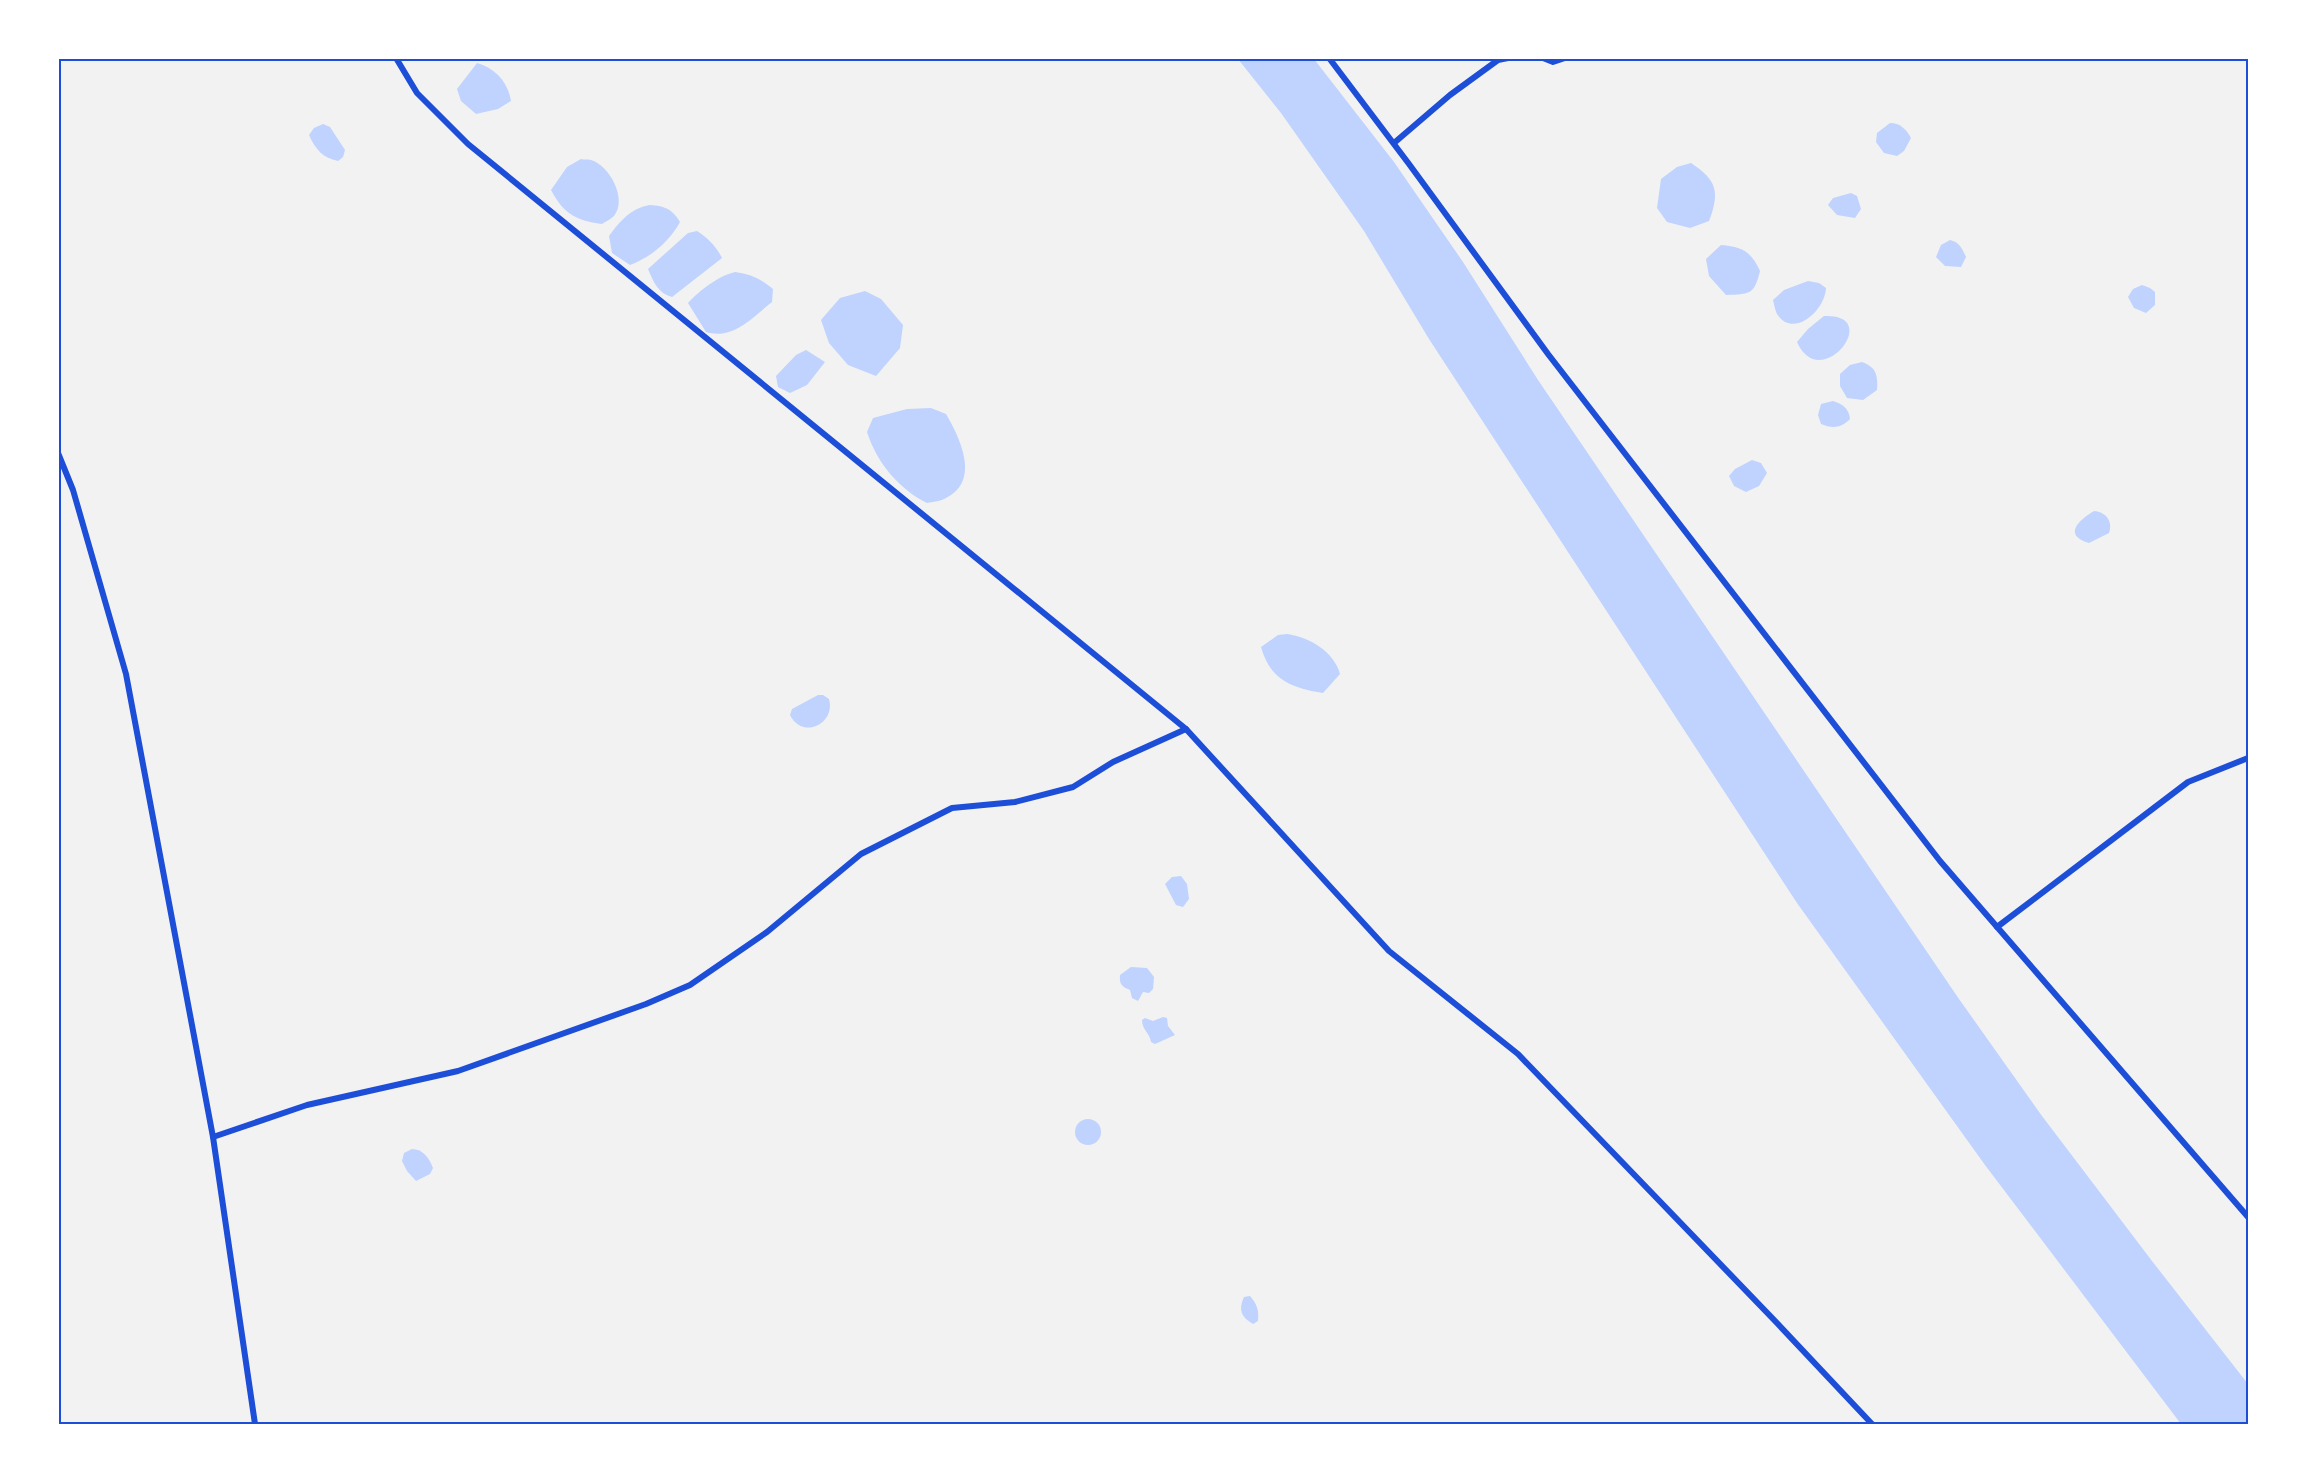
<svg xmlns="http://www.w3.org/2000/svg" width="2307" height="1483" viewBox="0 0 2307 1483" font-family="Jost,sans-serif">
	<style>
		.water { fill: #bfd3fe }
		.lines { fill: none; stroke-linecap: round; stroke-linejoin: round }
		.minor { stroke: #1d4ed8; stroke-width: 6 }
		.neatline { fill: none; stroke: #1d4ed8; stroke-width: 2 }
	</style>
	<rect width="100%" height="100%" fill="#f2f2f2"/>
	<!-- water -->
	<g class="water">
		<path d="M 1238,59 L 1314,59 L 1394,162 L 1463,262 L 1538,380 L 1959,999 L 2042,1116 L 2152,1261 L 2248,1384 L 2248,1424 L 2181,1424 L 1985,1165 L 1797,903 L 1429,339 L 1364,231 L 1281,113 Z"/>
		<path d="M 477,63 C 495,68 508,82 511,101 L 498,109 L 476,114 L 461,101 L 457,89 Z"/>
		<path d="M 1890,123 C 1900,123 1906,129 1911,138 L 1904,151 L 1897,156 L 1884,153 L 1876,142 L 1877,133 Z"/>
		<path d="M 323,124 L 330,127 L 345,150 L 343,157 L 338,161 C 323,158 315,149 309,135 L 314,128 Z"/>
		<path d="M 581,159 C 584,160 588,159 591,160 C 609,165 628,199 614,216 C 611,219 605,222 602,224 C 575,220 564,214 551,190 L 567,167 Z"/>
		<path d="M 1691,163 C 1717,180 1720,192 1709,221 L 1690,228 L 1667,222 L 1657,208 L 1661,179 L 1677,167 Z"/>
		<path d="M 1851,193 L 1857,196 L 1861,209 L 1855,218 L 1837,215 L 1828,205 L 1833,198 Z"/>
		<path d="M 650,205 C 665,206 672,209 680,222 C 669,242 651,257 630,265 L 612,253 L 609,236 C 620,221 631,208 650,205 Z"/>
		<path d="M 697,231 C 708,238 716,246 722,258 L 672,297 C 658,293 654,283 648,269 L 688,233 Z"/>
		<path d="M 1950,240 C 1959,242 1962,248 1966,257 L 1961,267 L 1945,266 L 1936,257 L 1941,245 Z"/>
		<path d="M 1721,245 C 1742,247 1751,251 1760,271 C 1754,295 1750,294 1726,295 L 1709,276 L 1706,259 Z"/>
		<path d="M 735,272 C 751,274 761,279 773,289 L 772,302 C 752,318 733,340 706,332 L 688,303 C 699,291 718,276 735,272 Z"/>
		<path d="M 1808,281 L 1819,283 L 1826,288 C 1825,311 1793,339 1777,314 C 1775,310 1774,304 1773,300 L 1784,290 Z"/>
		<path d="M 2142,285 L 2150,288 L 2155,292 L 2155,305 L 2146,313 L 2134,308 L 2128,297 L 2133,289 Z"/>
		<path d="M 865,291 L 881,299 L 903,325 L 900,348 L 876,376 L 848,365 L 829,343 L 821,320 L 840,298 Z"/>
		<path d="M 1824,316 C 1885,313 1820,395 1797,342 L 1808,329 Z"/>
		<path d="M 806,350 L 825,362 L 807,385 L 790,393 L 778,387 L 776,376 L 796,355 Z"/>
		<path d="M 1862,362 C 1876,367 1878,375 1877,390 L 1863,400 L 1847,398 L 1840,386 L 1840,374 L 1850,365 Z"/>
		<path d="M 1833,401 C 1842,404 1849,408 1850,419 C 1841,428 1833,429 1821,424 L 1818,415 L 1821,404 Z"/>
		<path d="M 931,408 L 946,414 C 960,438 981,481 946,498 C 941,501 933,502 927,503 C 899,489 877,463 867,432 L 873,418 L 907,409 Z"/>
		<path d="M 1752,460 L 1761,463 L 1767,473 L 1759,486 L 1746,492 L 1734,486 L 1729,476 L 1735,469 Z"/>
		<path d="M 2094,511 C 2106,512 2113,521 2109,533 L 2089,543 C 2062,535 2079,520 2094,511 Z"/>
		<path d="M 1287,634 C 1310,637 1334,652 1340,674 L 1323,693 C 1292,688 1270,680 1261,647 L 1278,635 Z"/>
		<path d="M 818,695 L 823,695 L 829,699 C 836,724 802,740 790,715 L 792,709 Z"/>
		<path d="M 1181,876 L 1187,884 L 1189,899 L 1183,907 L 1176,905 L 1165,884 L 1172,877 Z"/>
		<path d="M 1131,967 L 1147,968 L 1154,977 L 1153,989 L 1149,993 L 1143,992 L 1138,1001 L 1132,998 L 1130,990 C 1122,987 1119,984 1120,975 Z"/>
		<path d="M 1163,1017 L 1167,1018 L 1168,1026 L 1175,1035 L 1155,1044 L 1151,1042 C 1150,1033 1142,1030 1142,1020 L 1145,1018 L 1153,1021 Z"/>
		<circle cx="1088" cy="1132" r="13"/>
		<path d="M 412,1149 C 423,1149 429,1158 433,1168 L 430,1174 L 416,1181 L 407,1171 L 402,1161 L 404,1153 Z"/>
		<path d="M 1250,1296 C 1257,1304 1259,1310 1258,1321 L 1253,1324 C 1241,1317 1238,1310 1244,1297 Z"/>
	</g>
	<g class="lines">
		<!-- minor -->
		<g class="minor">
			<path d="M 396,58 L 417,93 L 468,144 L 1186,729 L 1389,951 L 1518,1054 L 1777,1323 L 1872,1424"/>
			<path d="M 1329,58 L 1409,164 L 1548,354 L 1940,861 L 2248,1217"/>
			<path d="M 1543,58 L 1553,62 L 1565,58"/>
			<path d="M 1394,143 L 1450,95 L 1498,60 L 1508,58"/>
			<path d="M 58,453 L 73,490 L 126,674 L 213,1137 L 255,1424"/>
			<path d="M 1997,927 L 2188,782 L 2248,758"/>
			<path d="M 213,1137 L 307,1105 L 458,1071 L 646,1004 L 690,985 L 767,932 L 861,854 L 952,808 L 1015,802 L 1073,787 L 1113,762 L 1186,729"/>
		</g>
	</g>
	<!-- border -->
	<rect width="2307" height="1483" fill="none" stroke="#ffffff" stroke-width="120"/>
	<rect x="60" y="60" width="2187" height="1363" class="neatline"/>
</svg>
